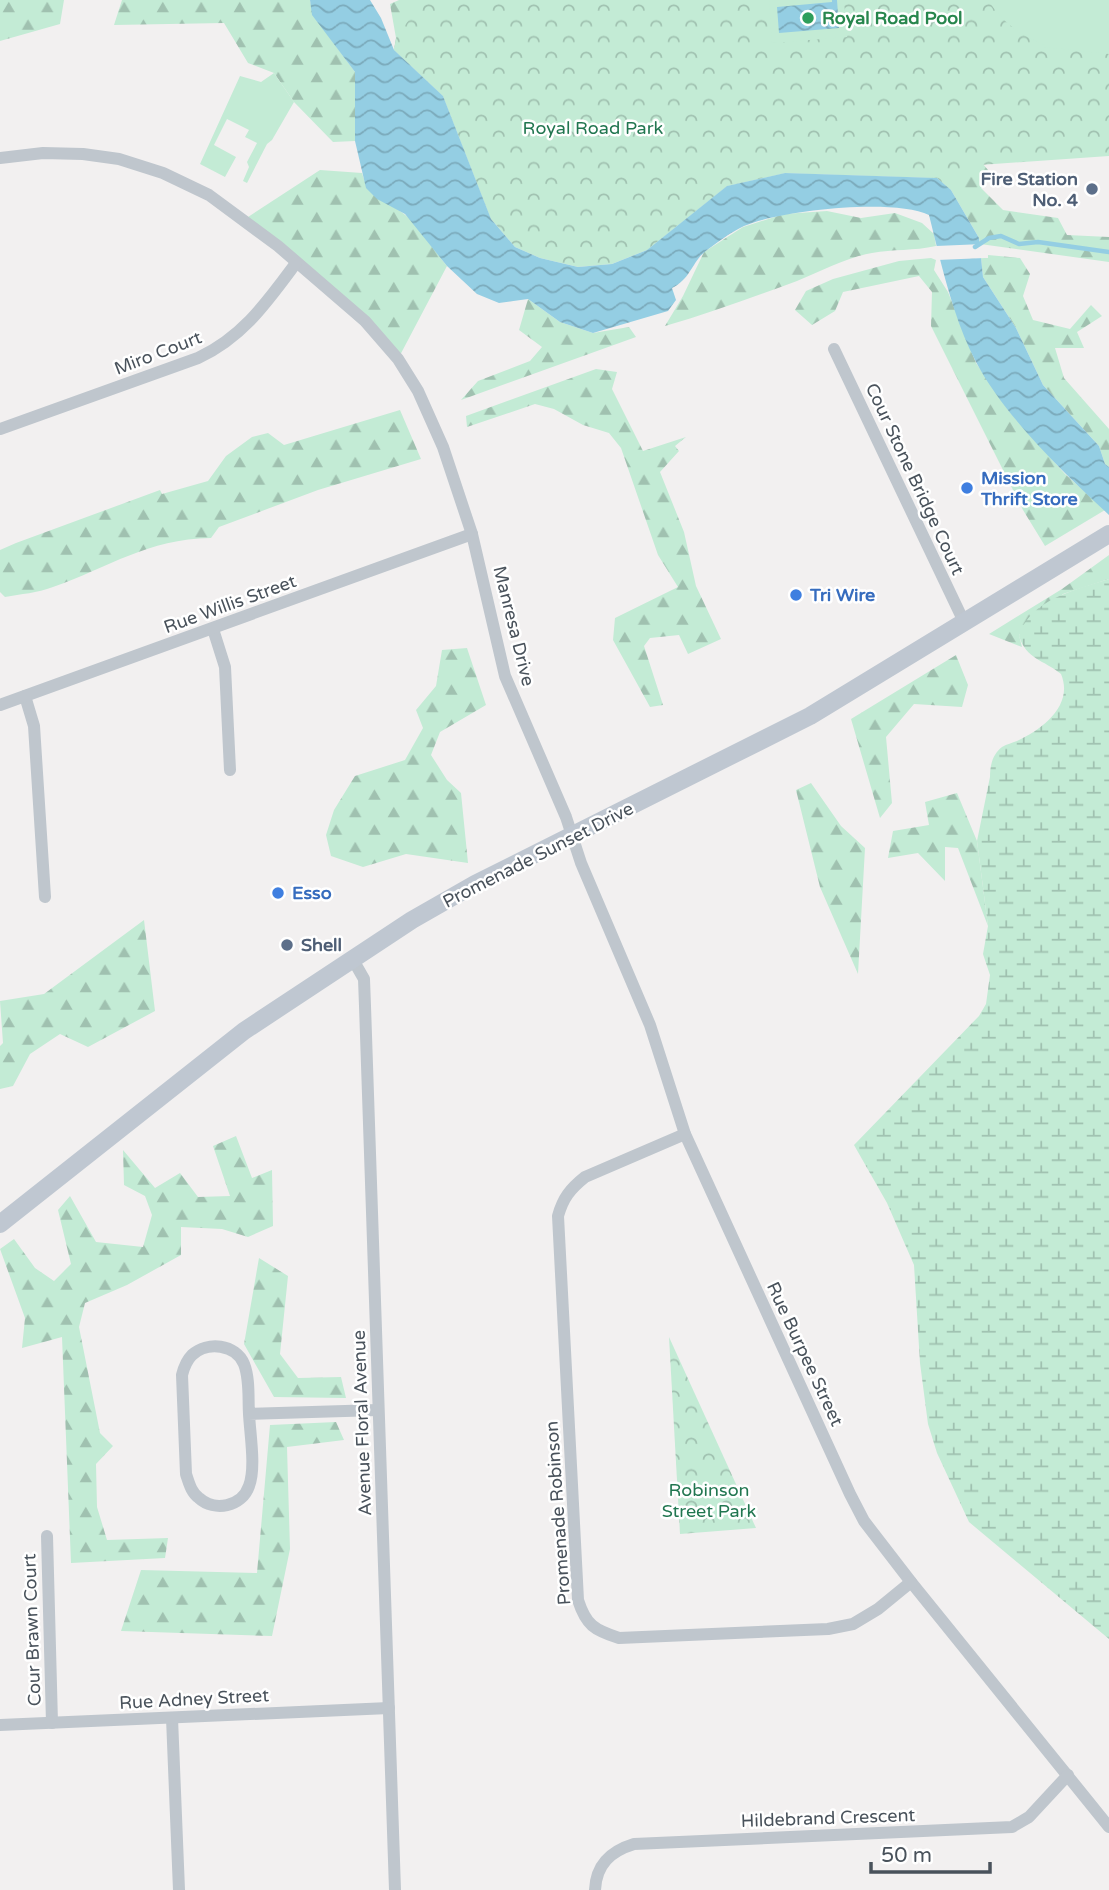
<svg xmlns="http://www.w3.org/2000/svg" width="1109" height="1890" viewBox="0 0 1109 1890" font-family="'Varela Round',sans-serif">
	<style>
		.forest { fill: url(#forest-firs) }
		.wetland { fill: url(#wetland-marsh) }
		.park { fill: url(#park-crowns) }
		.garden { fill: #c3ebd5 }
		.water { fill: url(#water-waves) }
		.pier { fill: #f2f0f0 }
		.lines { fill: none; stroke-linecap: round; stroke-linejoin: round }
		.stream { stroke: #94cee3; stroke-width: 4.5 }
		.street { stroke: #bfc6cd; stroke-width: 12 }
		.secondary { stroke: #bfc7d1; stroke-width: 18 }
		.leisure-dot { fill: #2e9e5b; stroke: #fff; stroke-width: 2.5 }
		.service-dot { fill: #5c6f8a; stroke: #fff; stroke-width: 2.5 }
		.shop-dot { fill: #3f7fe0; stroke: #fff; stroke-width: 2.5 }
		.labels { text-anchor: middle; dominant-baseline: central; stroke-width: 5; stroke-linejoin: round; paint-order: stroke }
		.leisure-label { font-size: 18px; font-weight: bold; fill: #27864d; stroke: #fff; text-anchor: start }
		.park-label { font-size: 18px; fill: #217650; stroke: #fff }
		.service-label { font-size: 18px; font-weight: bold; fill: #4e5e75; stroke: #fff; text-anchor: end }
		.street-label { font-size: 18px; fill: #49525b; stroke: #fff }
		.shop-label { font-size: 18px; font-weight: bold; fill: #366cbe; stroke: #fff; text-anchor: start }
	</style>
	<defs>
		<pattern id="forest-firs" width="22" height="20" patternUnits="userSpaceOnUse" patternTransform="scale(1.75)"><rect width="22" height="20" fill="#c3ebd5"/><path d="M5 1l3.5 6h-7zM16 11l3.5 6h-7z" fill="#a0c1b0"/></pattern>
		<pattern id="wetland-marsh" width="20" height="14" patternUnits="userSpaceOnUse" patternTransform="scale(1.75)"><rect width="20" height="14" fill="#c3ebd5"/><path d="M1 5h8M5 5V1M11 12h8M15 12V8" fill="none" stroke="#a0c1b0"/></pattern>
		<pattern id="park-crowns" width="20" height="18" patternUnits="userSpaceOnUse" patternTransform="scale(1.75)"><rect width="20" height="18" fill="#c3ebd5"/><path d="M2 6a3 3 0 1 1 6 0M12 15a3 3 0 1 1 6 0" fill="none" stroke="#a0c1b0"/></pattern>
		<pattern id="water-waves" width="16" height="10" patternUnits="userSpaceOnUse" patternTransform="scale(1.75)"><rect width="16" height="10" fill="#94cee3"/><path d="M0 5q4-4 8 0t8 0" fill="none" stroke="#7baabb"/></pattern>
	</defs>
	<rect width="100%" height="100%" fill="#f2f0f0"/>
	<!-- forest -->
	<g class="forest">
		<path d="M 0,0 L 64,0 L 60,24 L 0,41 Z"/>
		<path d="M 122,0 L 310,0 L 313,15 L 355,72 L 355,141 L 333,142 L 294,102 L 274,73 L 248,63 L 224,23 L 114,25 Z"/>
		<path d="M 399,0 L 462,0 L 746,120 L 978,158 L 993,176 L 981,188 L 1003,210 L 1058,218 L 1067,235 L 1109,237 L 1109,262 L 980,244 L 979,238 L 951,190 L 937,178 L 785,173 L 727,186 L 647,250 L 491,219 L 443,96 L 394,50 L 396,38 L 390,4 Z"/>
		<path d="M 320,170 L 362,173 C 371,203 382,197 404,214 C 419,225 434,251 447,266 L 398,359 L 245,219 Z"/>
		<path d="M 827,211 L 861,218 L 895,213 L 922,223 L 934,234 L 936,246 C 914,251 893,249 872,253 C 845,258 822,271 797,281 C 753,297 710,313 665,326 L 683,296 L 704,252 L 743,227 L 784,214 Z"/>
		<path d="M 988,255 L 1020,258 L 1030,274 L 1023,296 L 1033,320 L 1070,329 L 1091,305 L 1102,316 L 1077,332 L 1084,348 L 1055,348 L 1064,378 L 1109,429 L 1109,467 L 1105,464 L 1099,446 L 1043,385 L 1016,328 L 983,277 L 981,258 L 988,258 Z"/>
		<path d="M 931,258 L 936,260 L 934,270 L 948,292 L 976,363 L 1009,411 L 1065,474 L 1105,510 L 1045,546 L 1023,510 L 931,326 L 932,292 L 919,276 L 843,292 L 835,311 L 812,325 L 795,310 L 806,291 L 833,279 L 899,261 Z"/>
		<path d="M 528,299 L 560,322 L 593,333 L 629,327 L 636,337 L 461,400 L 478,381 L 530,361 L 542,347 L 519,330 Z"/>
		<path d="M 596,369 L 617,372 L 612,389 L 643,451 L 686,437 L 675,446 L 679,451 L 660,472 L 684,532 L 696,586 L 721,639 L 688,654 L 679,635 L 650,638 L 644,646 L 663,705 L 650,707 L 613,640 L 615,618 L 678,587 L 658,555 L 621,448 L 609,433 L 583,425 L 554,409 L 535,404 L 467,427 L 466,416 Z"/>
		<path d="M 400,410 L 421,459 L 318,490 L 219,527 L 211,538 C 147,539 110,567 53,587 C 37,593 21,594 5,597 L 0,592 L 0,550 L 16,543 L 160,490 L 162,494 L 208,481 L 226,456 L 252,437 L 268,433 L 284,445 Z"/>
		<path d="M 1109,555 L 1109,579 L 1063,594 L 1019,635 L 1022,647 L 989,634 L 1062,589 Z"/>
		<path d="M 467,648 L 486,705 L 440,732 L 431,755 L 447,780 L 461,793 L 468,863 L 406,854 L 363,867 L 331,856 L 326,835 L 334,810 L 355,776 L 405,760 L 423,728 L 416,710 L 436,686 L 442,650 Z"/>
		<path d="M 956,655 L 968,685 L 962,707 L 914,704 L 886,737 L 892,803 L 880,818 L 851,719 Z"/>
		<path d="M 811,783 L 841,826 L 865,848 L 858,974 L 820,887 L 796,790 Z"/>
		<path d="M 957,793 L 977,841 L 988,926 L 958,848 L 945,847 L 945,881 L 918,853 L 888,858 L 893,831 L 929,825 L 925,802 Z"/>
		<path d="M 144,920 L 155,1011 L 88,1047 L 60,1034 L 30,1054 L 13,1086 L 0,1089 L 0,1046 L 3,1043 L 0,1001 L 44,994 Z"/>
		<path d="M 236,1136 L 252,1178 L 272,1170 L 273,1226 L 248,1237 L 222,1229 L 181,1227 L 181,1255 L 127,1285 L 85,1303 L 79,1327 L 100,1433 L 113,1446 L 96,1464 L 97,1507 L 107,1540 L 168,1538 L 165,1558 L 71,1563 L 62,1337 L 22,1348 L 25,1318 L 0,1249 L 14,1239 L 35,1268 L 54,1281 L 71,1264 L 58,1210 L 70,1196 L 96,1242 L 143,1247 L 152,1215 L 145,1196 L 124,1185 L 123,1150 L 155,1188 L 180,1173 L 198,1197 L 230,1196 L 213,1146 Z"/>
		<path d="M 259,1258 L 288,1276 L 280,1354 L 298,1378 L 341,1377 L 346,1398 L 274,1397 L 244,1344 Z"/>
		<path d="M 336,1422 L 344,1440 L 287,1447 L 290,1549 L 272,1636 L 121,1631 L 141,1570 L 257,1573 L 270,1425 Z"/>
	</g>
	<!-- wetland -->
	<path class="wetland" d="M 1109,579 L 1109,1639 L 969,1522 L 937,1453 L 928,1424 L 920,1363 L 914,1265 L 887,1203 L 854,1145 L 979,1016 L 986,1004 L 990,975 L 983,954 L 988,926 L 977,841 L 990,777 C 990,766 992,755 1002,747 C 1007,744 1012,743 1017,741 C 1043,729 1074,705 1061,674 C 1044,660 1026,659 1019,636 C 1029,600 1077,589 1109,579 Z"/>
	<!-- park -->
	<g class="park">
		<path d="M 423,0 L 1109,0 L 1109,156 L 980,165 L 951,190 L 937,178 L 785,173 L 727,186 L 647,250 L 612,264 L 578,267 L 540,258 L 515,247 L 491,219 L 443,96 L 394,50 L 396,38 Z"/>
		<path d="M 669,1337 L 756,1528 L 680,1534 Z"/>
	</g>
	<!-- garden -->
	<g class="garden">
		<path d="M 769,0 L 844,0 L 847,37 L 772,43 Z"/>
		<path d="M 988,0 L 1109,0 L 1109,54 L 1044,47 L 1045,45 C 1021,36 1002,22 988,0 Z"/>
		<path d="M 274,73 L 294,102 L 272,140 L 267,144 L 247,183 L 243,181 L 249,167 L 247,162 L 257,143 L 245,137 L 249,130 L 227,119 L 214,145 L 236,157 L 225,177 L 200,164 L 240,76 L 261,82 Z"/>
	</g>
	<!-- water -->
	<g class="water">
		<path d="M 310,0 L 370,0 L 381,18 L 394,50 L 443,96 L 491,219 L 515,247 L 540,258 L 578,267 L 612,264 L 647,250 L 727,186 L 785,173 L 937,178 L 951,190 L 979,238 L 983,277 L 1016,328 L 1043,385 L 1099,446 L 1105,464 L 1109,467 L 1109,515 C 1064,473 1005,417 976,362 C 953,318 941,263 929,215 C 894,198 780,210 744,226 C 731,232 718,242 707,250 C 692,261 691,279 672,288 L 676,300 L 668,311 L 593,333 L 560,322 L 528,299 L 499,303 L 477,294 L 447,266 L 405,214 L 377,199 L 366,188 L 355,141 L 355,72 L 312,15 Z"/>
		<path d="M 832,0 L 837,0 L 839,28 L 779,33 L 777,7 L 832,2 Z"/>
	</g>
	<!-- pier -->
	<path class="pier" d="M 983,244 L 985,258 L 937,260 L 936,246 Z"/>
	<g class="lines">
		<!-- stream -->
		<path class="stream" d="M 975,247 L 989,238 L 1001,236 L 1019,244 L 1038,242 L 1109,252"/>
		<!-- street -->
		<g class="street">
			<path d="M 0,158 L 43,153 L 83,154 L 119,159 L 163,173 L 209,195 L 278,246 L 365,321 L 398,359 L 418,391 L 443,447 L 472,534 L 505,676 L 566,817 L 581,863 L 650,1025 L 685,1134 L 850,1494 L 864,1521 L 911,1582 L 1109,1827"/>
			<path d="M 834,349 L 965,624"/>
			<path d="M 0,429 L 198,358 C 243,337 267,302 296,263"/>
			<path d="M 213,629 L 225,667 L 230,770"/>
			<path d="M 25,696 L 34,726 L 45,897"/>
			<path d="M 0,705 L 472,534"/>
			<path d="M 352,958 L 364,979 L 365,1006 L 395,1890"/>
			<path d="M 685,1134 L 585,1177 C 570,1189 563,1198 558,1216 L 578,1600 C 586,1625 594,1630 619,1638 L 828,1629 L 853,1624 L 878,1609 L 911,1582"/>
			<path d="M 249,1414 C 250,1434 256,1468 249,1486 C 242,1507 214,1512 199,1498 C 191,1492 189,1483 186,1474 L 182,1375 C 184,1367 186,1361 192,1355 C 207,1341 236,1344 244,1364 C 250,1379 248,1399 249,1414 L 378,1410"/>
			<path d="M 47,1536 L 52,1723"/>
			<path d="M 172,1718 L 179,1890"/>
			<path d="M 0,1725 L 389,1708"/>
			<path d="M 595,1890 C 596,1864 611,1851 634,1844 L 1012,1827 L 1029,1817 L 1068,1775"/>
		</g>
		<!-- secondary -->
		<path class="secondary" d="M 0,1224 L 244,1031 L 412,920 L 475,884 L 810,716 L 1109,534"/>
	</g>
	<!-- markers -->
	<circle class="leisure-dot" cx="808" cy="18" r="7"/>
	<g class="service-dot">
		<circle cx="1092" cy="189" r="7"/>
		<circle cx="287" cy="945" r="7"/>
	</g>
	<g class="shop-dot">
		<circle cx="967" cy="488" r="7"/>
		<circle cx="796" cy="595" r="7"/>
		<circle cx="278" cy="893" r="7"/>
	</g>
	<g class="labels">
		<!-- leisure labels -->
		<g class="leisure-label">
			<text x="822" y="18">Royal Road Pool</text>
		</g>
		<!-- park labels -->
		<g class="park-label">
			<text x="593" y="128">Royal Road Park</text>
			<text x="709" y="1490">Robinson<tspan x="709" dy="21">Street Park</tspan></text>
		</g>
		<!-- service labels -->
		<g class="service-label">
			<text x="1078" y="179">Fire Station<tspan x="1078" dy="21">No. 4</tspan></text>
			<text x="301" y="945" text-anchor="start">Shell</text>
		</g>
		<!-- street labels -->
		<g class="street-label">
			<text transform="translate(158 353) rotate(-21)">Miro Court</text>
			<text transform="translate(915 479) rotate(65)">Cour Stone Bridge Court</text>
			<text transform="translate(230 604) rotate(-20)">Rue Willis Street</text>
			<text transform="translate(514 626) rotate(76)">Manresa Drive</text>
			<text transform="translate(538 855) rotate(-27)">Promenade Sunset Drive</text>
			<text transform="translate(805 1354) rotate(65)">Rue Burpee Street</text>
			<text transform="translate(362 1423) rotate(-92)">Avenue Floral Avenue</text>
			<text transform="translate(558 1513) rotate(-94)">Promenade Robinson</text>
			<text transform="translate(32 1630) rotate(-92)">Cour Brawn Court</text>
			<text transform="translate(194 1699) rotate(-3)">Rue Adney Street</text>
			<text transform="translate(828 1818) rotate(-2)">Hildebrand Crescent</text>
		</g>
		<!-- shop labels -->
		<g class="shop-label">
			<text x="981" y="478">Mission<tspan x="981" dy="21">Thrift Store</tspan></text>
			<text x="810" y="595">Tri Wire</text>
			<text x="292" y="893">Esso</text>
		</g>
	</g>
	<!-- scale -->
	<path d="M871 1862v10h119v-10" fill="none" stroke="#49525b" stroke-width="3.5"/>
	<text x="881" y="1862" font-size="21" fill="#49525b" stroke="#ffffff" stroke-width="5" paint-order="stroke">50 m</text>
</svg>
